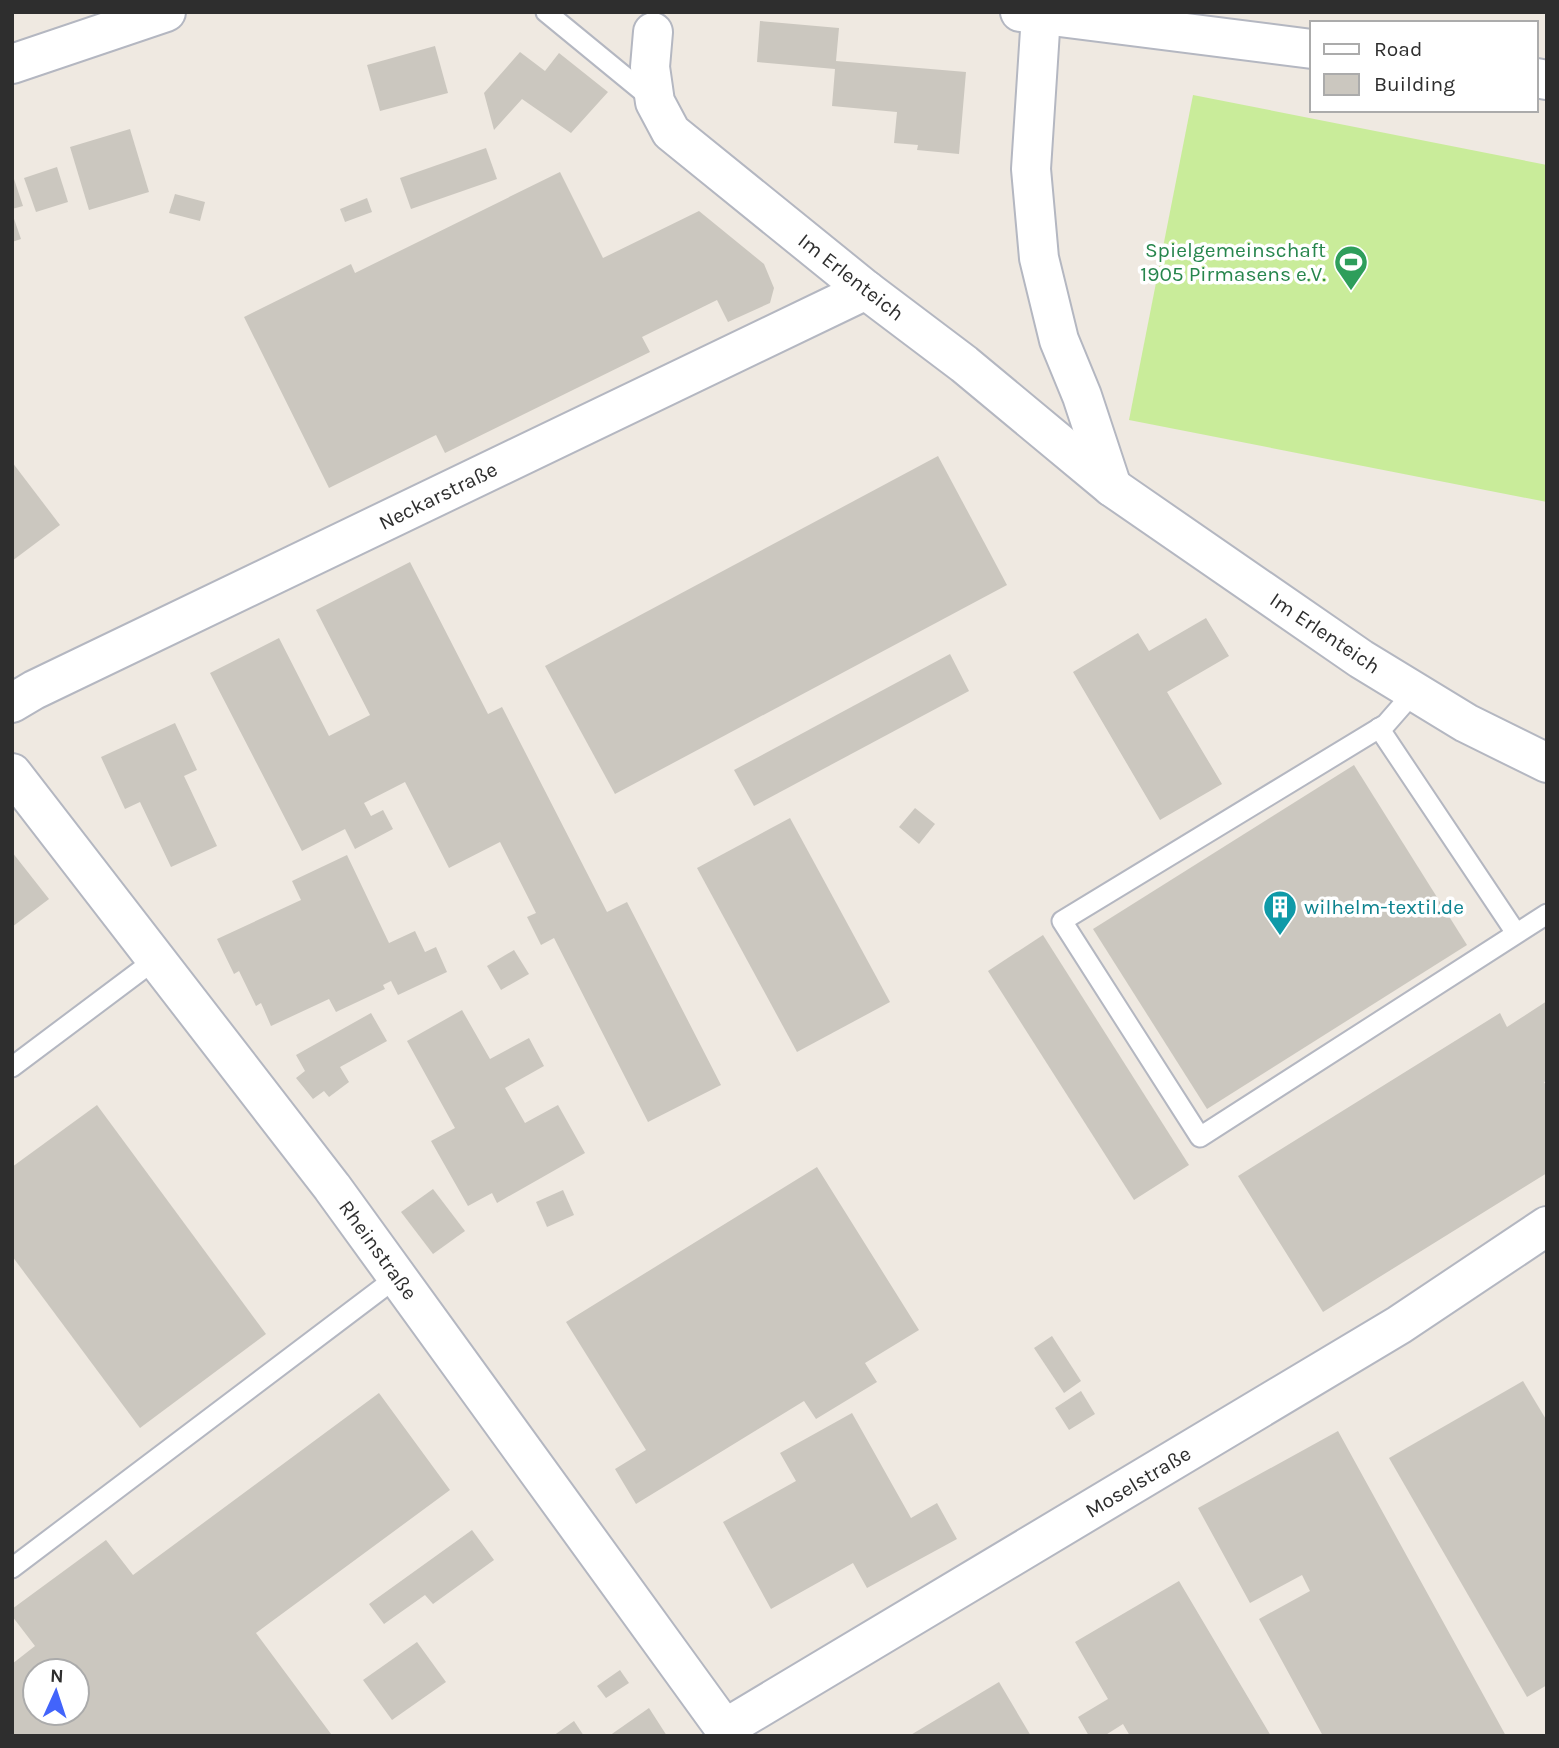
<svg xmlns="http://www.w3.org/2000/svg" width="1559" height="1748" viewBox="0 0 1559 1748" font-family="Karla,sans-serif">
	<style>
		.pitch { fill: #c9ec9a }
		.building { fill: #cbc7bf; fill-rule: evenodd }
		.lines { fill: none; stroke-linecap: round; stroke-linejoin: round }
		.service-casing { stroke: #b4b7c1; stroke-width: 23 }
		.minor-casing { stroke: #b4b7c1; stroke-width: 42 }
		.tertiary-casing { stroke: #b4b7c1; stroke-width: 42 }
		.service { stroke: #fff; stroke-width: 19 }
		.minor { stroke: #fff; stroke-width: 38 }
		.tertiary { stroke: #fff; stroke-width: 38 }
		.labels { text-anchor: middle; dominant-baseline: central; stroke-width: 7; stroke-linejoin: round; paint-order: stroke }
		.leisure-label { font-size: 21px; fill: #27864d; stroke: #fff; text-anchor: end }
		.street-label { font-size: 21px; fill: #2e2e2e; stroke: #fff }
		.culture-label { font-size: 21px; fill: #0d838f; stroke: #fff; text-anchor: start }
	</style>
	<rect width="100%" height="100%" fill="#efe9e1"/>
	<!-- pitch -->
	<path class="pitch" d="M 1193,95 L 1547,165 L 1547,502 L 1129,420 Z"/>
	<!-- building -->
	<g class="building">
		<path d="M 760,21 L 839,28 L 836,61 L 966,72 L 959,154 L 917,150 L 918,145 L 894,143 L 897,112 L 832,106 L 835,69 L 757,62 Z"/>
		<path d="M 435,46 L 448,93 L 380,111 L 367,65 Z"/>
		<path d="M 520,52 L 545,71 L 559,53 L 608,92 L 571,133 L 522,99 L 494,130 L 484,93 Z"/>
		<path d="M 130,129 L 149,192 L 89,210 L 70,147 Z"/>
		<path d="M 486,148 L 497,179 L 411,209 L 400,178 Z"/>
		<path d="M 57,167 L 68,202 L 36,212 L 24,178 Z"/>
		<path d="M 560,172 L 603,258 L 699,211 L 764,264 L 774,288 L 770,303 L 728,322 L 717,300 L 642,337 L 650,352 L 445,453 L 436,435 L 329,488 L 244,317 L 351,264 L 355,273 Z"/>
		<path d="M 12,173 L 23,206 L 12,209 Z"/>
		<path d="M 175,194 L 205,202 L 200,221 L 169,213 Z"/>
		<path d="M 367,198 L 372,212 L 345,222 L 340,209 Z"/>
		<path d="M 12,213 L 21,239 L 12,242 Z"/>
		<path d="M 938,456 L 1007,585 L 615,794 L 545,666 Z"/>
		<path d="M 12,462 L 60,525 L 12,561 Z"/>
		<path d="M 410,562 L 488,714 L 502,707 L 607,912 L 627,902 L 721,1085 L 648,1122 L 554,938 L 541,945 L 527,917 L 536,913 L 500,842 L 449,868 L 405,782 L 364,803 L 371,816 L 383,810 L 393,829 L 355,849 L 345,829 L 302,851 L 210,673 L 279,638 L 329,736 L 370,715 L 316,610 Z"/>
		<path d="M 1206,618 L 1229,656 L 1167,692 L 1222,784 L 1160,820 L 1073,672 L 1138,633 L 1149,651 Z"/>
		<path d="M 950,654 L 969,691 L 754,806 L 734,770 Z"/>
		<path d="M 175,723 L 197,770 L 184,776 L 217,846 L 171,867 L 140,802 L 125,809 L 101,757 Z"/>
		<path d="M 1354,765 L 1467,945 L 1207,1109 L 1093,929 Z"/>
		<path d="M 915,808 L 935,824 L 919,844 L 899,827 Z"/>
		<path d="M 790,818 L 890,1002 L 797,1052 L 697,868 Z"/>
		<path d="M 12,852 L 49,899 L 12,927 Z"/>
		<path d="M 347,855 L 389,943 L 415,931 L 425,952 L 436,947 L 447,972 L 398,995 L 391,981 L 383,985 L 385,989 L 336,1012 L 329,999 L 271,1026 L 261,1003 L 256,1006 L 239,971 L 234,974 L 217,939 L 301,900 L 292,881 Z"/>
		<path d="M 1043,935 L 1189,1165 L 1134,1200 L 988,971 Z"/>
		<path d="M 514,950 L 529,974 L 501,990 L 487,966 Z"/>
		<path d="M 1547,1001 L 1547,1081 L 1544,1082 L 1547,1087 L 1547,1173 L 1323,1312 L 1238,1176 L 1500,1013 L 1507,1027 Z"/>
		<path d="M 462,1010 L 490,1059 L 529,1038 L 544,1066 L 505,1088 L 525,1123 L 558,1105 L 585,1153 L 497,1203 L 492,1193 L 468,1206 L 431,1141 L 455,1128 L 407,1041 Z"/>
		<path d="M 371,1013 L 387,1041 L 340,1067 L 349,1082 L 329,1097 L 324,1091 L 313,1099 L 296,1078 L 305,1071 L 296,1055 Z"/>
		<path d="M 97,1105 L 266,1334 L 140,1428 L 12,1256 L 12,1167 Z"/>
		<path d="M 817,1167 L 919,1330 L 865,1363 L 877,1382 L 816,1419 L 804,1401 L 636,1504 L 615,1469 L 646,1450 L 566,1322 Z"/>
		<path d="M 433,1189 L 465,1231 L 433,1254 L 401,1212 Z"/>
		<path d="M 563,1190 L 574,1215 L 547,1227 L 536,1202 Z"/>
		<path d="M 1052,1336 L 1081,1381 L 1064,1393 L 1034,1348 Z"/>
		<path d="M 1523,1381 L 1547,1421 L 1547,1685 L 1527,1697 L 1389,1458 Z"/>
		<path d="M 1081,1391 L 1095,1414 L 1069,1430 L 1055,1408 Z"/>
		<path d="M 379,1393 L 450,1490 L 256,1633 L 331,1734 L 12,1736 L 12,1664 L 35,1646 L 12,1616 L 12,1609 L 106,1540 L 133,1575 ZM 35,1671 L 77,1671 L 77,1713 L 35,1713 Z"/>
		<path d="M 852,1413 L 911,1518 L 937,1503 L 957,1539 L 867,1588 L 853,1563 L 771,1609 L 723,1522 L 796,1481 L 780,1453 Z"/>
		<path d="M 1338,1431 L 1506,1736 L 1323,1736 L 1259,1619 L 1310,1591 L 1302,1575 L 1250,1603 L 1198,1508 Z"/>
		<path d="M 472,1530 L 494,1560 L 433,1604 L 425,1595 L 384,1624 L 369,1604 Z"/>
		<path d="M 1179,1581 L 1271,1736 L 1130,1736 L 1123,1724 L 1104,1736 L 1089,1736 L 1078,1717 L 1108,1699 L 1075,1642 Z"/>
		<path d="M 417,1642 L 446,1682 L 392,1720 L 363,1680 Z"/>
		<path d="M 620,1670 L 629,1683 L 606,1698 L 597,1686 Z"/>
		<path d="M 999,1682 L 1031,1736 L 909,1736 Z"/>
		<path d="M 649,1708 L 667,1736 L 609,1736 Z"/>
		<path d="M 574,1721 L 584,1736 L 553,1736 Z"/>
	</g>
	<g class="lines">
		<!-- service casing -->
		<g class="service-casing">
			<g id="service">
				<path d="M 546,12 L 652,99"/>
				<path d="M 1414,692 L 1386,724 L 1062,921 L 1200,1137 L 1547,914"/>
				<path d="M 1379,728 L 1516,933"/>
				<path d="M 12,1067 L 156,959"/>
				<path d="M 12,1568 L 397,1277"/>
			</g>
		</g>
		<!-- minor casing -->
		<g class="minor-casing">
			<g id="minor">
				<path d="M 1041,15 L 1031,169 L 1039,258 L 1059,340 L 1082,396 L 1112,487"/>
				<path d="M 653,32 L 650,67 L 655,102 L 671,132 L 866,290 L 964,364 L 1112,487 L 1361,659 L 1466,723 L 1547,763"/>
				<path d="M 12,703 L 34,690 L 866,290"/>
				<path d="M 12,773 L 332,1187 L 730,1736"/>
				<path d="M 724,1729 L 1399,1325 L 1547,1226"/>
			</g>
		</g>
		<!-- tertiary casing -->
		<g class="tertiary-casing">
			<g id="tertiary">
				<path d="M 1020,12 L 1312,49"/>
				<path d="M 12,64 L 166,12"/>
				<path d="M 1536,78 L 1547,80"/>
			</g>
		</g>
		<!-- service -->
		<use href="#service" class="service"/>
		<!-- minor -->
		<use href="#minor" class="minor"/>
		<!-- tertiary -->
		<use href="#tertiary" class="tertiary"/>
	</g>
	<!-- icons -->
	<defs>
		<g id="stadium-pin" transform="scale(1.75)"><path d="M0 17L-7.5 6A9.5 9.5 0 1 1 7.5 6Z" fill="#2e9e5b" stroke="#fff"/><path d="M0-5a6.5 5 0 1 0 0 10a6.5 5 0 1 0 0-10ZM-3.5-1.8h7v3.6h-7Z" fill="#fff"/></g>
		<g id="building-pin" transform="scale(1.75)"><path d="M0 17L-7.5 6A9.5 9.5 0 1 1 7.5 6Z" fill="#0f9aa8" stroke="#fff"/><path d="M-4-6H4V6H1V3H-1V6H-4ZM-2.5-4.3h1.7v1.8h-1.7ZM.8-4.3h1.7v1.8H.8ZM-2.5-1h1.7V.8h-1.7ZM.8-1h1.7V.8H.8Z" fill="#fff"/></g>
	</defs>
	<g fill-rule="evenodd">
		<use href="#stadium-pin" x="1351" y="262"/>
		<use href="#building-pin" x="1280" y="907"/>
	</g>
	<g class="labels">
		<!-- leisure labels -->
		<g class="leisure-label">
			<text x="1326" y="250">Spielgemeinschaft<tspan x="1326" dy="24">1905 Pirmasens e.V.</tspan></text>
		</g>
		<!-- street labels -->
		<g class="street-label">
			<text transform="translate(851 277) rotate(38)">Im Erlenteich</text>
			<text transform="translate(438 496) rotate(-26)">Neckarstraße</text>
			<text transform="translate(1325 633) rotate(34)">Im Erlenteich</text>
			<text transform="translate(378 1250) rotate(54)">Rheinstraße</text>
			<text transform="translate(1138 1482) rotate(-31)">Moselstraße</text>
		</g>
		<!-- culture labels -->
		<g class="culture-label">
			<text x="1304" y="907">wilhelm-textil.de</text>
		</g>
	</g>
	<!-- border -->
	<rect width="1559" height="1748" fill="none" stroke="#2e2e2e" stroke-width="28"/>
	<!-- legend -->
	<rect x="1310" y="21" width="228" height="91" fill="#ffffff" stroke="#ababab" stroke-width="2"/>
	<rect x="1324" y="44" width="35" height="10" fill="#ffffff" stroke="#ababab" stroke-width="2"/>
	<text x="1374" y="56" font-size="21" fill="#2e2e2e">Road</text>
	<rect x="1324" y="74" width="35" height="21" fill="#cbc7bf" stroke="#ababab" stroke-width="2"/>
	<text x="1374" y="91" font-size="21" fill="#2e2e2e">Building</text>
	<!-- north arrow -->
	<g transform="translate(56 1692) rotate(3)"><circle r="33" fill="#ffffff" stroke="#ababab" stroke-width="2"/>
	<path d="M0-5L12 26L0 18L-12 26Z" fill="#4264fb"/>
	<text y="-10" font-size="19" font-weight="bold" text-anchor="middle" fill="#2e2e2e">N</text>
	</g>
</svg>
